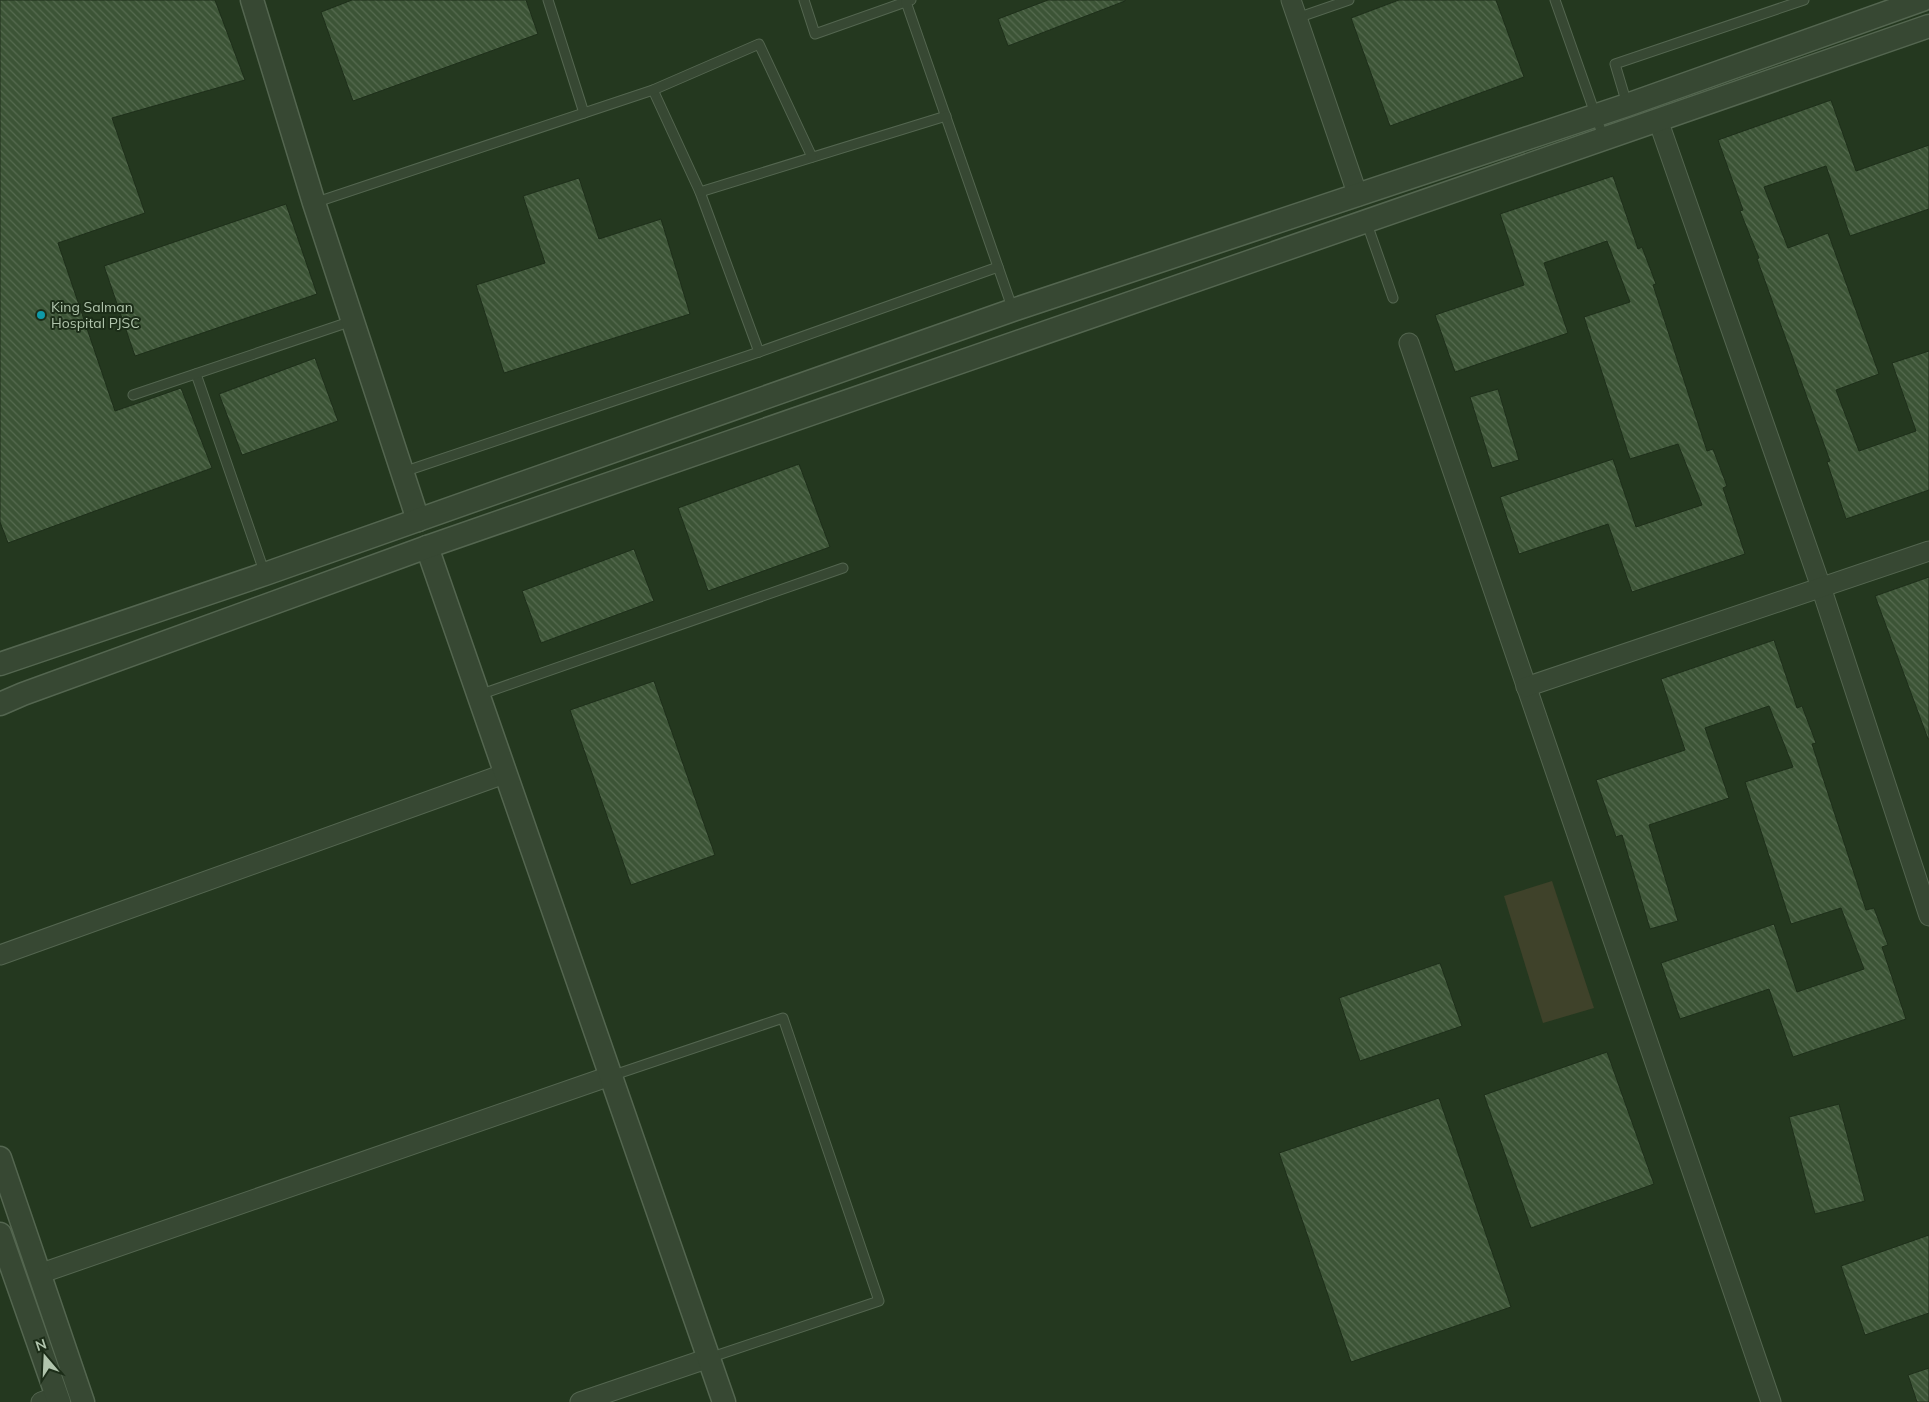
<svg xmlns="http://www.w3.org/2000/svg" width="1929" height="1402" viewBox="0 0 1929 1402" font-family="Mulish,sans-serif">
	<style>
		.garden { fill: #3f422a }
		.building { fill: url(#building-back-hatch); stroke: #1e2f1a }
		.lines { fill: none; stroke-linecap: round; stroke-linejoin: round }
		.service-casing { stroke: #546650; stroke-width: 11 }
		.minor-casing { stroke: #546650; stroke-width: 21 }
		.tertiary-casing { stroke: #546650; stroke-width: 25 }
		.service { stroke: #374833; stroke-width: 9 }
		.minor { stroke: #374833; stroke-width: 19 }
		.tertiary { stroke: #374833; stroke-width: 22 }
		.culture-dot { fill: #0f9aa8; stroke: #1c2d18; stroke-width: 2 }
		.labels { text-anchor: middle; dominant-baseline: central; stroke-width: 4; stroke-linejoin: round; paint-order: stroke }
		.poi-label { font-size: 14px; fill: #b1c5ad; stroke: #1c2d18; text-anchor: start }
	</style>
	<defs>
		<pattern id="building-back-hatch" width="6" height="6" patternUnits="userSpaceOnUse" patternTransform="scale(1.25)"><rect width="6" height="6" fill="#3c5436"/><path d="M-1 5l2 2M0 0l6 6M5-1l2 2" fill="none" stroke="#566b50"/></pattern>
	</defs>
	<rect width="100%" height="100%" fill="#24381f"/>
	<!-- garden -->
	<path class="garden" d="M 1552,881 L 1594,1008 L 1543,1023 L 1504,896 Z"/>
	<!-- building -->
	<g class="building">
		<path d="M 0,0 L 215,0 L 245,80 L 112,118 L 145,213 L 58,243 L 115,411 L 181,388 L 212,468 L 8,543 L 0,522 Z"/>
		<path d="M 352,0 L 526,0 L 538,34 L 353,101 L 321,12 Z"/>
		<path d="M 1048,0 L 1125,0 L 1125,1 L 1008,46 L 998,19 Z"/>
		<path d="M 1399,0 L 1496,0 L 1524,77 L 1390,126 L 1351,18 Z"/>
		<path d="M 1831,100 L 1856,171 L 1929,145 L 1929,209 L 1850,236 L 1826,166 L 1764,187 L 1788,248 L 1828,233 L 1879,374 L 1836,390 L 1859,451 L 1916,431 L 1892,363 L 1929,351 L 1929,490 L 1846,519 L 1827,462 L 1830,461 L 1757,259 L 1759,258 L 1740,211 L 1743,210 L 1718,140 Z"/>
		<path d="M 1613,176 L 1638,249 L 1642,247 L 1656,284 L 1653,285 L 1707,451 L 1713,449 L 1727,486 L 1723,488 L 1745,554 L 1632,592 L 1608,524 L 1519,554 L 1500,497 L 1613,459 L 1636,527 L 1702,505 L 1678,444 L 1630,459 L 1584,317 L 1630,302 L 1607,241 L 1544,263 L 1568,333 L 1455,372 L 1435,315 L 1524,285 L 1500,214 Z"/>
		<path d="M 579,178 L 599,239 L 661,219 L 690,314 L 504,373 L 476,285 L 545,263 L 523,196 Z"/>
		<path d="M 286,204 L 317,294 L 135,356 L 104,266 Z"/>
		<path d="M 315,358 L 338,421 L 242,455 L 219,394 Z"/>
		<path d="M 1498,389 L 1519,460 L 1492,468 L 1470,397 Z"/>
		<path d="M 799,464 L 830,547 L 708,591 L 678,508 Z"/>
		<path d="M 634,549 L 654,601 L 541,643 L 522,591 Z"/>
		<path d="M 1929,577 L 1929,739 L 1928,739 L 1875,596 Z"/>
		<path d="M 1774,640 L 1797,708 L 1802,706 L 1816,743 L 1812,744 L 1866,910 L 1874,908 L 1888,945 L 1882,947 L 1906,1019 L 1793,1057 L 1769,989 L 1680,1019 L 1661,963 L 1774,924 L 1797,992 L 1864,969 L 1841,908 L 1791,924 L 1745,782 L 1793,767 L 1769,706 L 1705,728 L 1729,798 L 1649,825 L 1678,921 L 1650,929 L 1622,835 L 1616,837 L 1596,780 L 1685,750 L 1661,679 Z"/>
		<path d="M 654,681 L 715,855 L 631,885 L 570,710 Z"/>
		<path d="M 1440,963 L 1462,1026 L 1360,1061 L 1339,998 Z"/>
		<path d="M 1607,1052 L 1654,1184 L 1531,1228 L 1484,1095 Z"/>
		<path d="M 1439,1098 L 1511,1307 L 1351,1362 L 1279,1153 Z"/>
		<path d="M 1839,1104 L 1865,1201 L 1815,1214 L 1789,1117 Z"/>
		<path d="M 1929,1235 L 1929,1313 L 1865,1335 L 1841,1266 Z"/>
		<path d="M 1929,1368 L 1929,1402 L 1917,1402 L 1908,1375 Z"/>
	</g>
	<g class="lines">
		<!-- service casing -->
		<g class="service-casing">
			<g id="service">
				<path d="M 548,0 L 584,113"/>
				<path d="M 804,0 L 815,34 L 911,0"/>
				<path d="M 1555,0 L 1604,139"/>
				<path d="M 906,2 L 1013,310"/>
				<path d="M 1297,18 L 1349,0"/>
				<path d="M 653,90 L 700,192 L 759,352"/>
				<path d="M 1627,104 L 1615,64 L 1804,0"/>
				<path d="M 700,192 L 946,116"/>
				<path d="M 314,203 L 653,90 L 759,44 L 812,157"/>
				<path d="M 1366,221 L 1393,298"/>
				<path d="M 196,374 L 265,574"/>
				<path d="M 133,395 L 352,321"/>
				<path d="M 403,472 L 759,352 L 998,267"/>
				<path d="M 479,695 L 843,568"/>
				<path d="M 611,1076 L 783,1018 L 879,1301 L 709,1358"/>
			</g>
		</g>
		<!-- minor casing -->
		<g class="minor-casing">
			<g id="minor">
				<path d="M 1291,0 L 1358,196"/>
				<path d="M 1658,120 L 1821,587 L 1929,916"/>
				<path d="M 1409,343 L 1771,1402"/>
				<path d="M 1526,687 L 1929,551"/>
				<path d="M 0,955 L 504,774"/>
				<path d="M 39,1274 L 610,1076"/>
				<path d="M 41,1402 L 57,1396"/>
				<path d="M 580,1402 L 709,1358"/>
			</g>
		</g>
		<!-- tertiary casing -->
		<g class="tertiary-casing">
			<g id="tertiary">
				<path d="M 252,0 L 314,203 L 418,520"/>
				<path d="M 427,547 L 724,1402"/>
				<path d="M 0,664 L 265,574 L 1013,310 L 1627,105 L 1922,0"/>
				<path d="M 0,704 L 23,694 L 427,547 L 1929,26"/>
				<path d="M 0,1158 L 83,1402"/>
				<path d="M 0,1234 L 59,1402"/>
			</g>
		</g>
		<!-- service -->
		<use href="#service" class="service"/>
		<!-- minor -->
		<use href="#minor" class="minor"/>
		<!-- tertiary -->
		<use href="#tertiary" class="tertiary"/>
	</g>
	<!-- markers -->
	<circle class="culture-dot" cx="41" cy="315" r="5"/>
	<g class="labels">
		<!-- poi labels -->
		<g class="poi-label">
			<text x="51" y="307">King Salman<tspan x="51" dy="16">Hospital PJSC</tspan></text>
		</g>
	</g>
	<!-- north arrow -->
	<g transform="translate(45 1357) rotate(341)" stroke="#1c2d18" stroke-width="4" paint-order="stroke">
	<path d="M0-4L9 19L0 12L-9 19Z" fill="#b1c5ad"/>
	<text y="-8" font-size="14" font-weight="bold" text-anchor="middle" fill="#b1c5ad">N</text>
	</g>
</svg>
